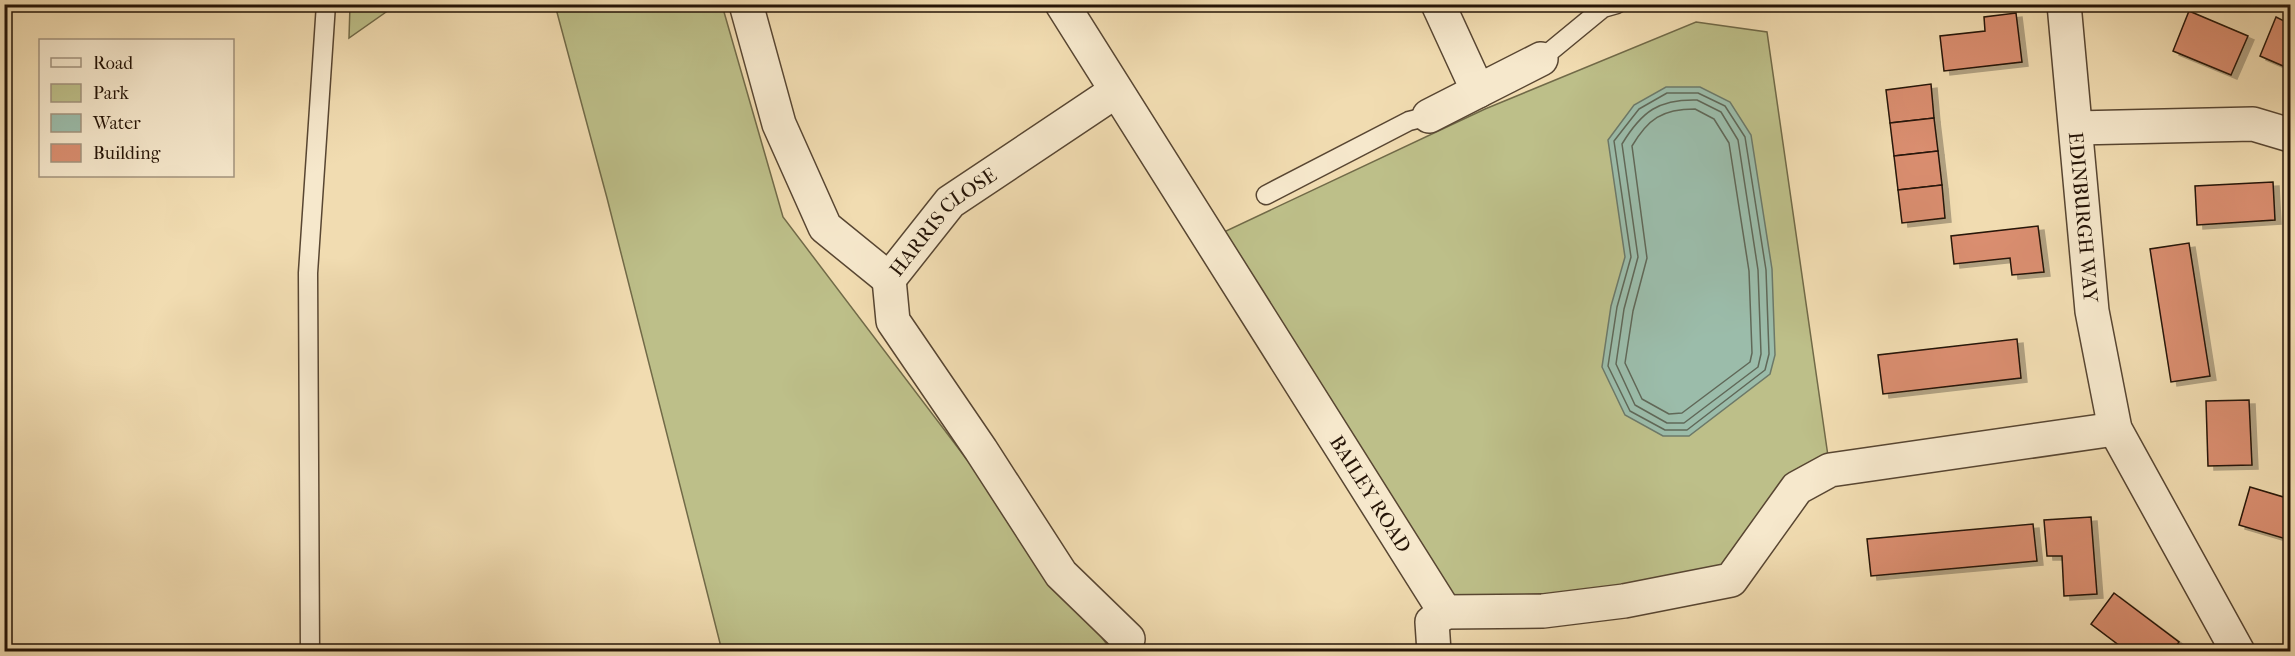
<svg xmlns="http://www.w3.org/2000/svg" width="2295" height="656" viewBox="0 0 2295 656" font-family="'IM FELL French Canon',serif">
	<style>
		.green { fill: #bdbf89; stroke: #716a48; stroke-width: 1.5 }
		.water { fill: #9bbcaa; stroke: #6c7969; stroke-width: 1.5 }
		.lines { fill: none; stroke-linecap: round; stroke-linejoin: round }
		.shore { stroke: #606858; stroke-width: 1.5 }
		.building { fill: #da8e70; stroke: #251407; stroke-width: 1.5; filter: url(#shadow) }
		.lane-casing { stroke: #584632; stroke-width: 21 }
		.street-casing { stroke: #584632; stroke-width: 36 }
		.lane { stroke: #f6e8cc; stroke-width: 18 }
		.street { stroke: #f6e8cc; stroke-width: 33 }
		.labels { text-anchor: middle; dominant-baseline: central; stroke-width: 4.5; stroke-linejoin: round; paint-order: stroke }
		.street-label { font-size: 20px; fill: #251407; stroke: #f6e8cc }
	</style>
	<defs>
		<filter id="shadow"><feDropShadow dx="6" dy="4" stdDeviation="0" flood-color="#0004"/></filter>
	</defs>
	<rect width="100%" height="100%" fill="#f1dcb1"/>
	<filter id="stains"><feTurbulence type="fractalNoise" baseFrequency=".00333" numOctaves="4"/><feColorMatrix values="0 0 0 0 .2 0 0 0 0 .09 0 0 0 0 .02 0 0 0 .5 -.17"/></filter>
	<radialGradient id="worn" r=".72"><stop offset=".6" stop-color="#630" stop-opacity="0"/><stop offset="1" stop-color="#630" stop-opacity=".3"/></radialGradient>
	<!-- green -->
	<g class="green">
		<path d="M 350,5 L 350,4 L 396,5 L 349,38 Z"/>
		<path d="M 555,5 L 722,5 L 783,217 L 1112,651 L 722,651 L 607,198 Z"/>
		<path d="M 1696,22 L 1767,32 L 1830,470 L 1731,580 L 1445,612 L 1209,239 L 1485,109 Z"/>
	</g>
	<!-- water -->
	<path class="water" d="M 1666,87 L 1700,87 L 1730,102 L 1751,135 L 1772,269 L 1775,355 L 1770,374 L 1689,436 L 1663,436 L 1625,415 L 1602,367 L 1611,306 L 1625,257 L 1608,140 L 1634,105 Z"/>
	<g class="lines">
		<!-- shore -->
		<g class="shore">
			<path d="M 1667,93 L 1698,93 L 1725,106 L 1745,137 L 1766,270 L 1769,354 L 1765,370 L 1687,430 L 1665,430 L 1630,411 L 1608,366 L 1617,307 L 1631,257 L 1614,141 L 1639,109 Z"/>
			<path d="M 1697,100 L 1721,112 L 1738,140 L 1758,270 L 1761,354 L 1758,367 L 1684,423 L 1667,423 L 1635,405 L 1616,364 L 1624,309 L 1638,257 L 1622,144 C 1642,111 1659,99 1697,100 Z"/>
			<path d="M 1695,109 L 1714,119 L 1729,143 L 1749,271 L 1752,353 L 1750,362 L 1682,413 L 1669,414 L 1642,399 L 1625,363 L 1633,311 L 1647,258 L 1632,146 C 1648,119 1662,109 1695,109 Z"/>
		</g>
	</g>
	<!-- building -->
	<g class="building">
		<path d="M 2189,11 L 2248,36 L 2231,75 L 2173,51 Z"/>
		<path d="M 2016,13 L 2022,62 L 1944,71 L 1940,36 L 1985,31 L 1984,17 Z"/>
		<path d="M 2276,17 L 2290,24 L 2290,69 L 2260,56 Z"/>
		<path d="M 1931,84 L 1934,118 L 1890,123 L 1886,90 Z"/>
		<path d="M 1934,118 L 1938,151 L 1894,156 L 1890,123 Z"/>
		<path d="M 1938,151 L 1942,185 L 1898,190 L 1894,156 Z"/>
		<path d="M 2273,182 L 2275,220 L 2197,225 L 2195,186 Z"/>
		<path d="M 1942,185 L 1945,218 L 1902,223 L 1898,190 Z"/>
		<path d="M 2038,226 L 2044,272 L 2012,275 L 2010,258 L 1954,264 L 1951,236 Z"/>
		<path d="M 2189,243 L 2210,376 L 2171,382 L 2150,249 Z"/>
		<path d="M 2017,339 L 2021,378 L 1883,394 L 1878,355 Z"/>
		<path d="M 2249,400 L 2252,465 L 2208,466 L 2206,401 Z"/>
		<path d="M 2250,487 L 2290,499 L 2290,540 L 2239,525 Z"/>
		<path d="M 2091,517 L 2097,594 L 2064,596 L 2062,556 L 2047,556 L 2044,520 Z"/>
		<path d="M 2033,524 L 2037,561 L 1871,576 L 1867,539 Z"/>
		<path d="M 2114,593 L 2179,642 L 2172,652 L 2128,652 L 2091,624 Z"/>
	</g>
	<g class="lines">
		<!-- lane casing -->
		<g class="lane-casing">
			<g id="lane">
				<path d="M 1541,59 L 1603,8 L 1617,4"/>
				<path d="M 1266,195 L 1409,121 L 1429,116"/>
				<path d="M 310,652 L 308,273 L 326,4"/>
			</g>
		</g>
		<!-- street casing -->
		<g class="street-casing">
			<g id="street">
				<path id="s1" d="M 746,4 L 779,124 L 825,227 L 889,279 L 950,202 L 1116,91"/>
				<path id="s2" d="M 1062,4 L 1445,612 L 1543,611 L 1624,601 L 1731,580 L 1797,488 L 1830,470 L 2115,429"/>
				<path d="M 1438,4 L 1478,91 L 1541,59"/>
				<path id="s3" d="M 2064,4 L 2092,311 L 2115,429 L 2238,652"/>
				<path d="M 1429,116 L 1478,91"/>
				<path d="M 2076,128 L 2253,124 L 2290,135"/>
				<path d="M 889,279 L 893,321 L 981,450 L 1061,574 L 1128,639"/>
				<path d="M 1434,652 L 1432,622 L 1445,612"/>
			</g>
		</g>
		<!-- lane -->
		<use href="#lane" class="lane"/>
		<!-- street -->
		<use href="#street" class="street"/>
	</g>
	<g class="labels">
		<!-- street labels -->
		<g class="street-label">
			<text stroke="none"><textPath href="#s3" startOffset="214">EDINBURGH WAY</textPath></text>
			<text stroke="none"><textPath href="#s1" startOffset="399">HARRIS CLOSE</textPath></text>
			<text stroke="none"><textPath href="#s2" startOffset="579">BAILEY ROAD</textPath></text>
		</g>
	</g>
	<!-- margin -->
	<rect width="2295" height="656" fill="none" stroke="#f1dcb1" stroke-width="24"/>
	<rect x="6" y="6" width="2283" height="644" fill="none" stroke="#251407" stroke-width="3"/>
	<rect x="12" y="12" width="2271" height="632" fill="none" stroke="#251407" stroke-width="1.5"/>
	<!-- legend -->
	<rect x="39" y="39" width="195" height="138" fill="#f6e8cc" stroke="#a2937d" stroke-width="1.5"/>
	<rect x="51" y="58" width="30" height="9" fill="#f6e8cc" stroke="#a2937d" stroke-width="1.5"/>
	<text x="93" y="69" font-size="18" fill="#251407">Road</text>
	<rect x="51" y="84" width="30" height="18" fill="#bdbf89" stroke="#a2937d" stroke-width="1.5"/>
	<text x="93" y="99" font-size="18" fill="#251407">Park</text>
	<rect x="51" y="114" width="30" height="18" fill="#9bbcaa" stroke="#a2937d" stroke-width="1.5"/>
	<text x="93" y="129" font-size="18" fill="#251407">Water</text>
	<rect x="51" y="144" width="30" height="18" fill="#da8e70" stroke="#a2937d" stroke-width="1.5"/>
	<text x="93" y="159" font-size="18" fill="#251407">Building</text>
	<rect width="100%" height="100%" filter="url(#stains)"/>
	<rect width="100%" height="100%" fill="url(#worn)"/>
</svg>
